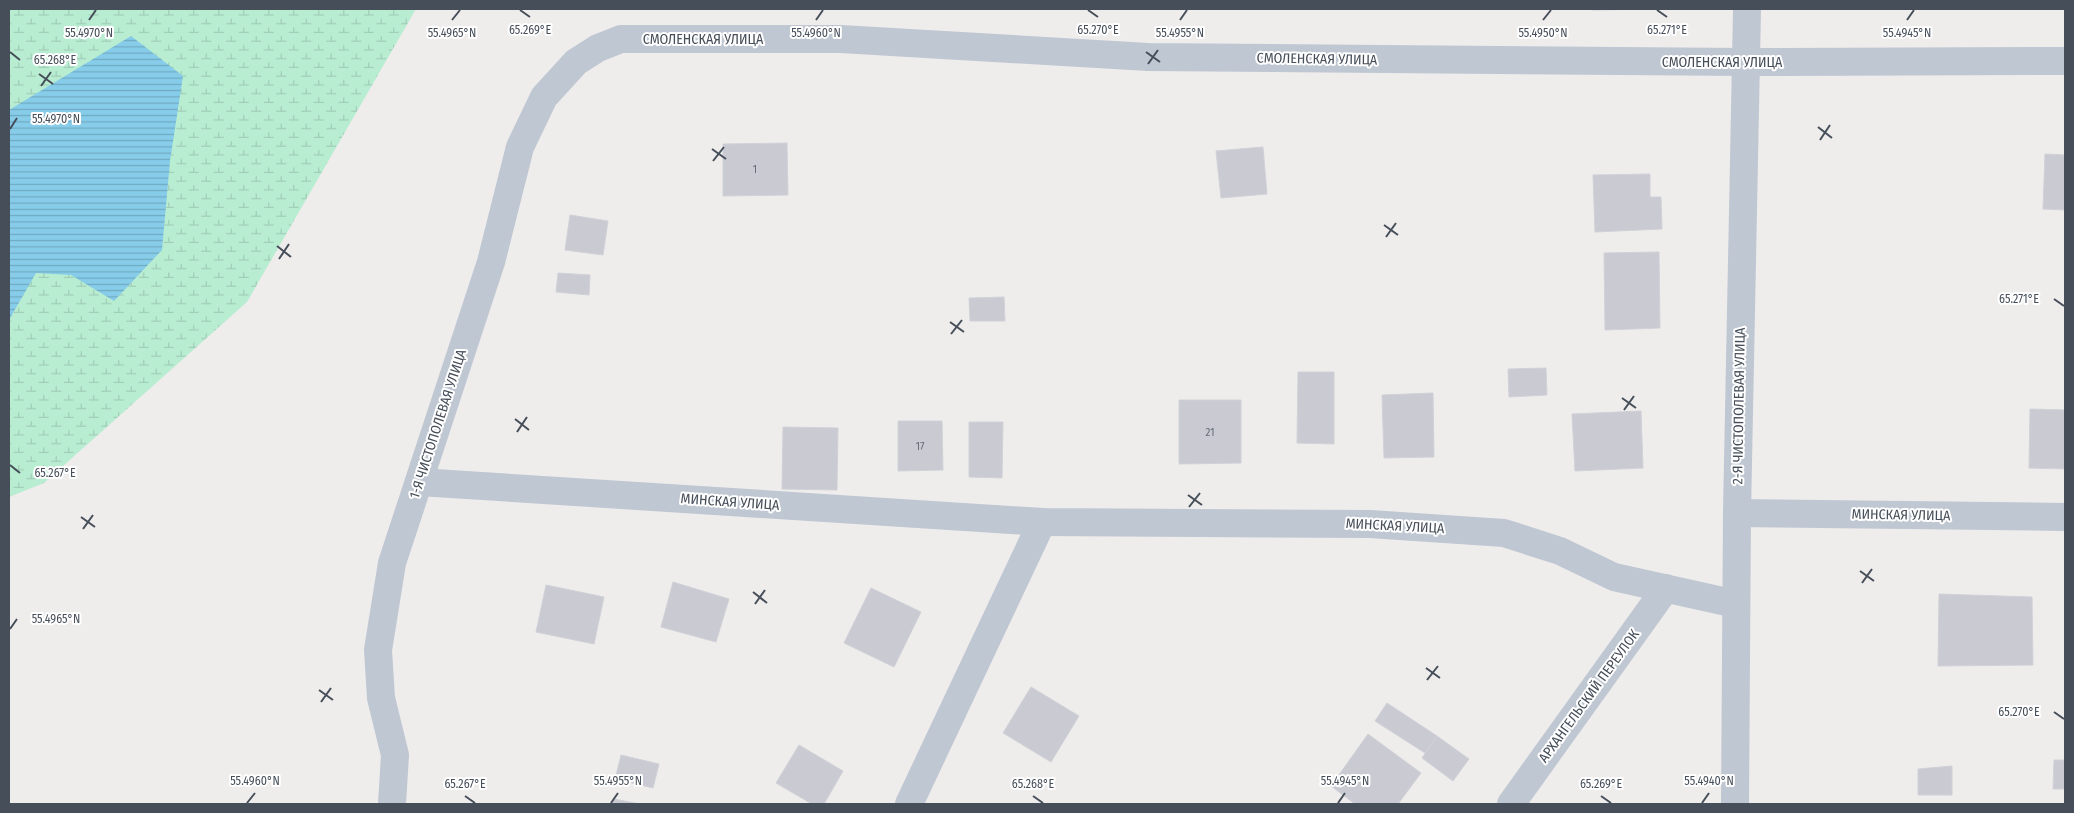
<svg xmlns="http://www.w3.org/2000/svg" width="2074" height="813" viewBox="0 0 2074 813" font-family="'Fira Sans Condensed',sans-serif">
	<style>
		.wetland { fill: url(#wetland-marsh) }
		.water { fill: url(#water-rules) }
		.building { fill: #c9cad2; stroke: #d0d2d8 }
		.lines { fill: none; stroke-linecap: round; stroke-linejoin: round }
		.minor { stroke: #bfc7d2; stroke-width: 28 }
		.ticks { fill: none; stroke: #454e59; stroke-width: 2 }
		.labels { text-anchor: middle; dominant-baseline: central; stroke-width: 4; stroke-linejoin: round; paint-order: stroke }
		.number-label { font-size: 11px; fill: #666d77 }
		.street-label { font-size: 14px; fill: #454e59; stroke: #fff }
		.ticks-label { font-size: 12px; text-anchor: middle; fill: #454e59; stroke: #fff; stroke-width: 4; stroke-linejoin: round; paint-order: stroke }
	</style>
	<defs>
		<pattern id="wetland-marsh" width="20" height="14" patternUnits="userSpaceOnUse" patternTransform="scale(1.25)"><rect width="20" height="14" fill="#b9edd2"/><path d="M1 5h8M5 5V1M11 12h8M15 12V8" fill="none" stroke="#a0cdb7"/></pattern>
		<pattern id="water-rules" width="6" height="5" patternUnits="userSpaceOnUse" patternTransform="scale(1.25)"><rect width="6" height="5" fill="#87cdea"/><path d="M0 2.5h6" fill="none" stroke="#70a9c1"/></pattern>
	</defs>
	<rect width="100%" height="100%" fill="#efecec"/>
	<!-- wetland -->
	<path class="wetland" d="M 9,9 L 416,9 L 247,302 L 44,483 L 9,497 Z"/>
	<!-- water -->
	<path class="water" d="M 131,36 L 183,76 L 170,161 L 162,250 L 114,301 L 71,275 L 36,273 L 9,320 L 9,110 Z"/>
	<!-- building -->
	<g class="building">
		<path d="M 1592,9 L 1654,9 L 1592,10 Z"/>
		<path d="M 787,143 L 788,195 L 723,196 L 723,144 Z"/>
		<path d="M 1263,147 L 1267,194 L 1221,198 L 1216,151 Z"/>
		<path d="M 2045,154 L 2065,155 L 2065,210 L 2043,209 Z"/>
		<path d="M 1650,174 L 1650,197 L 1661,197 L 1662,229 L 1595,232 L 1593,175 Z"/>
		<path d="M 570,215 L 608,221 L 603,255 L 565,250 Z"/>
		<path d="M 1659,252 L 1660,328 L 1605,330 L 1604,253 Z"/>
		<path d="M 558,273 L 590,275 L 589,295 L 556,292 Z"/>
		<path d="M 1004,297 L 1005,321 L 970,321 L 969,298 Z"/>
		<path d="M 1546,368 L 1547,395 L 1509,397 L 1508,369 Z"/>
		<path d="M 1298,372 L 1334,372 L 1334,444 L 1297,443 Z"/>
		<path d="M 1433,393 L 1434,457 L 1384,458 L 1382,395 Z"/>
		<path d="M 1179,400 L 1241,400 L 1241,463 L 1179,464 Z"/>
		<path d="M 2030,409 L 2065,410 L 2065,469 L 2029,468 Z"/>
		<path d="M 1641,411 L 1643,468 L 1575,471 L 1572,414 Z"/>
		<path d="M 898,421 L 942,421 L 943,470 L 898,471 Z"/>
		<path d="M 969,422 L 1003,422 L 1002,478 L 969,477 Z"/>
		<path d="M 783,427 L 838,428 L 837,490 L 782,489 Z"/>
		<path d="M 673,582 L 729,599 L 716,642 L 661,627 Z"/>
		<path d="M 546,585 L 604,597 L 594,644 L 536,632 Z"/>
		<path d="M 871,588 L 921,612 L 894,667 L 844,643 Z"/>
		<path d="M 1939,594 L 2032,597 L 2033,665 L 1938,666 Z"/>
		<path d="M 1031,687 L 1079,716 L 1051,762 L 1003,733 Z"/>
		<path d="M 1387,703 L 1437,736 L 1425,753 L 1375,721 Z"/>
		<path d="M 1368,734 L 1421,773 L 1398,804 L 1355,804 L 1331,786 Z"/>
		<path d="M 1437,736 L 1469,759 L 1453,781 L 1422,758 Z"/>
		<path d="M 799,745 L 843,771 L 824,804 L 812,804 L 776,783 Z"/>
		<path d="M 621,755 L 659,764 L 653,788 L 615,779 Z"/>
		<path d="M 2054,760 L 2065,760 L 2065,789 L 2053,789 Z"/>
		<path d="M 1952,766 L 1952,795 L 1918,795 L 1918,769 Z"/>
		<path d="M 614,799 L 640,804 L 613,804 Z"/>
	</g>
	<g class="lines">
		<!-- minor -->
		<g class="minor">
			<path d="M 419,482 L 1042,522 L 1370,524 L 1504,533 L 1560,551 L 1614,577 L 1736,604"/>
			<path d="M 1737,513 L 2065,517"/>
			<path d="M 392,804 L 395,755 L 381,698 L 378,650 L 392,563 L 491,262 L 520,147 L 544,97 L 576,62 L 598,48 L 621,39 L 841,39 L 1148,57 L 1746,62 L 2065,61"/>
			<path d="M 909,804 L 1042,522"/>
			<path d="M 1511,804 L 1666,588"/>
			<path d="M 1735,804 L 1737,513 L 1747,9"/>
		</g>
	</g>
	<!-- ticks -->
	<path class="ticks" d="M 520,10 L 530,17M 1088,10 L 1098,17M 1657,10 L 1667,17M 89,20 L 96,10M 452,20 L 460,10M 816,20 L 823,10M 1180,20 L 1187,10M 1543,20 L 1551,10M 1907,20 L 1914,10M 10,52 L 20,60M 1146,52 L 1160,62M 1148,64 L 1158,50M 39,74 L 53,84M 41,86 L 51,72M 1818,127 L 1832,138M 10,129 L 17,118M 1820,140 L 1830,125M 712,149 L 726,159M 713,161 L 724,147M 1384,225 L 1398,235M 1386,237 L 1396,223M 277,246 L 291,257M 279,259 L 289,244M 2054,299 L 2064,306M 950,322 L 964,332M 951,334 L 962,320M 1622,398 L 1636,408M 1624,410 L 1634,396M 515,419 L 529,430M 517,432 L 527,417M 10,465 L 20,473M 1188,495 L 1202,505M 1189,507 L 1200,493M 81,517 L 95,527M 83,529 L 93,515M 1860,571 L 1874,581M 1862,583 L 1872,569M 753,592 L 767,603M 755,604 L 765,590M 10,629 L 17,619M 1426,668 L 1440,678M 1427,680 L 1438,666M 319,690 L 333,700M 321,702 L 331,688M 2054,712 L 2064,719M 465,796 L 475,803M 1033,796 L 1043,803M 1601,796 L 1611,803M 247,803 L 255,793M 611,803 L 618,793M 1338,803 L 1345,793M 1702,803 L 1709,793"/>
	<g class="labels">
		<!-- number labels -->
		<g class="number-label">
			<text x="755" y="169">1</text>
			<text x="1210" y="432">21</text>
			<text x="920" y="446">17</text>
		</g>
		<!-- street labels -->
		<g class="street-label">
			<text x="703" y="39">СМОЛЕНСКАЯ УЛИЦА</text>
			<text transform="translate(1317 59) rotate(1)">СМОЛЕНСКАЯ УЛИЦА</text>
			<text x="1722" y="62">СМОЛЕНСКАЯ УЛИЦА</text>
			<text transform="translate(1739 406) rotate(-89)">2-Я ЧИСТОПОЛЕВАЯ УЛИЦА</text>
			<text transform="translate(438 424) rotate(-72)">1-Я ЧИСТОПОЛЕВАЯ УЛИЦА</text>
			<text transform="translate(730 502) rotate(4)">МИНСКАЯ УЛИЦА</text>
			<text transform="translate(1901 515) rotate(1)">МИНСКАЯ УЛИЦА</text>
			<text transform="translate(1395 526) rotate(3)">МИНСКАЯ УЛИЦА</text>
			<text transform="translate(1589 696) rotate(-54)">АРХАНГЕЛЬСКИЙ ПЕРЕУЛОК</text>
		</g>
	</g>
	<g class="ticks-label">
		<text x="530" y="34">65.269°E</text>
		<text x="1098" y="34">65.270°E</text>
		<text x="1667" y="34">65.271°E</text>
		<text x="89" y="37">55.4970°N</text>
		<text x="452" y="37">55.4965°N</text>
		<text x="816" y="37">55.4960°N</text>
		<text x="1180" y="37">55.4955°N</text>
		<text x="1543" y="37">55.4950°N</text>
		<text x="1907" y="37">55.4945°N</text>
		<text x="55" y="64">65.268°E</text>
		<text x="56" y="123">55.4970°N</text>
		<text x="2019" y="303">65.271°E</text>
		<text x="55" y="477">65.267°E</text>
		<text x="56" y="623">55.4965°N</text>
		<text x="2019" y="716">65.270°E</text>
		<text x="255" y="785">55.4960°N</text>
		<text x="618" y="785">55.4955°N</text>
		<text x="1345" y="785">55.4945°N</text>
		<text x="1709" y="785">55.4940°N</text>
		<text x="465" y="788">65.267°E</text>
		<text x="1033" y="788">65.268°E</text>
		<text x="1601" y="788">65.269°E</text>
	</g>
	<!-- border -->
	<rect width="2074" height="813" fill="none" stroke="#454e59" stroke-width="20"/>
</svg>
